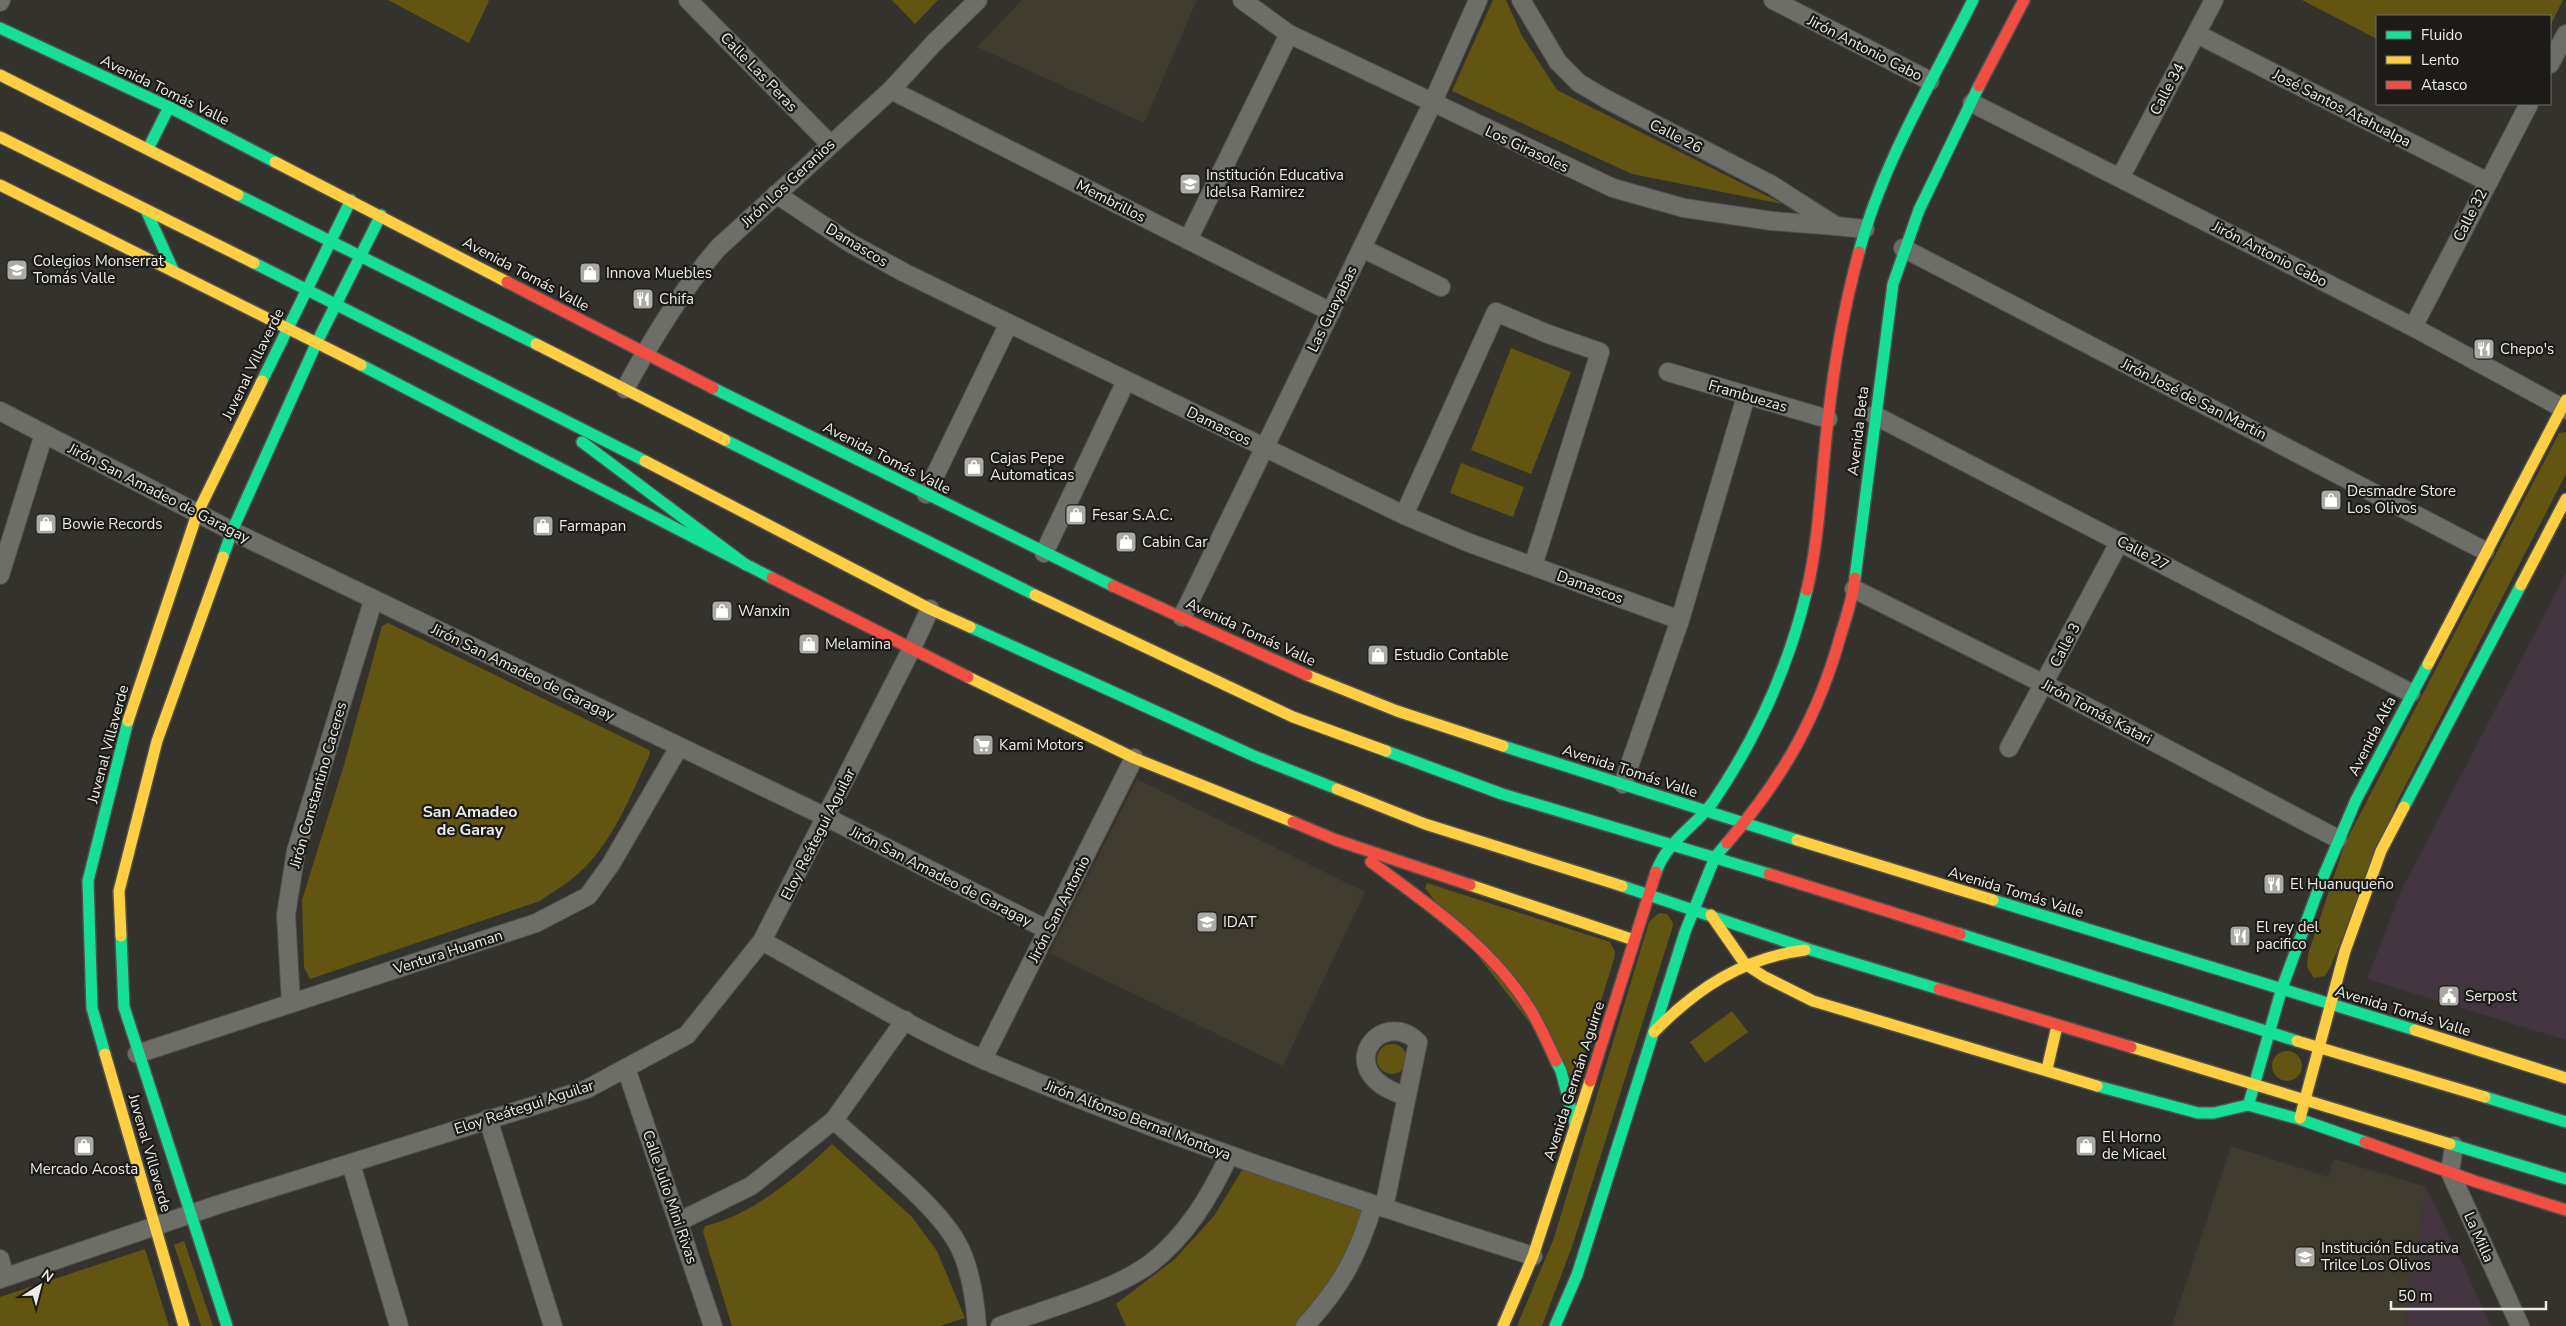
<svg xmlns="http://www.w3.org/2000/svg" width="2566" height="1326" viewBox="0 0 2566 1326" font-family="'Nunito Sans',sans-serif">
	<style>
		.industrial { fill: #423540 }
		.built { fill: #3f3c2f }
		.green { fill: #625511 }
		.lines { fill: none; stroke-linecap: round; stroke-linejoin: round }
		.street-casing { stroke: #51504c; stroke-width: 20 }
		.fast-casing { stroke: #51504c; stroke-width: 14 }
		.slow-casing { stroke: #51504c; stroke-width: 14 }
		.jam-casing { stroke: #51504c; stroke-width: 14 }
		.street { stroke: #6e6e69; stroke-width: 18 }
		.fast { stroke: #16e098; stroke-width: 11 }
		.slow { stroke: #ffcf43; stroke-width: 11 }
		.jam { stroke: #f24e42; stroke-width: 11 }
		.labels { text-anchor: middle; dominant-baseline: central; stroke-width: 4.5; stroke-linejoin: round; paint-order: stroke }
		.street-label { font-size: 15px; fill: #ecebe5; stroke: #1c1b17 }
		.poi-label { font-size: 15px; fill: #ecebe5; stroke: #1c1b17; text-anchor: start }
		.neighbourhood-label { font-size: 16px; font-weight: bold; fill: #ecebe5; stroke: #1c1b17 }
	</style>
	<rect width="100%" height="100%" fill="#33322d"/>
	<!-- industrial -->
	<g class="industrial">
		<path d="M 2566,573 L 2566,1040 L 2367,979 L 2402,889 Z"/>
		<path d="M 2426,1187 L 2466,1271 L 2491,1326 L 2405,1326 Z"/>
	</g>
	<!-- built -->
	<g class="built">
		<path d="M 1022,0 L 1197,0 L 1144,123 L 977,47 Z"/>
		<path d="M 1137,779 L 1365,892 L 1283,1066 L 1049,953 Z"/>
		<path d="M 2231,1146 L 2328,1177 L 2334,1159 L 2426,1187 L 2405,1326 L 2172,1326 Z"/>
	</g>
	<!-- green -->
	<g class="green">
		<path d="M 388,0 L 487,0 L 489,1 L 469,43 Z"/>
		<path d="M 892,0 L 938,0 L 915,24 Z"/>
		<path d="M 1493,0 L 1506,0 L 1522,36 L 1557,90 L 1783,204 L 1632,174 L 1452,91 Z"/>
		<path d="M 2302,0 L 2563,0 L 2550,26 L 2550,16 L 2377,16 L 2377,39 Z"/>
		<path d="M 1511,348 L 1571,372 L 1531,474 L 1471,450 Z"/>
		<path d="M 2566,432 L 2566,474 L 2398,800 L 2331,966 L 2325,976 L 2314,978 L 2307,967 L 2308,954 L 2345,843 L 2559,433 Z"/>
		<path d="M 1461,463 L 1524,487 L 1513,517 L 1450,493 Z"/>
		<path d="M 388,623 L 649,750 L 650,754 C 630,797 611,848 572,879 C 562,887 551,893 540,901 L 310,979 L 304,967 L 302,900 L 344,765 L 382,626 Z"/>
		<path d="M 1427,883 L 1610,942 L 1615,952 L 1614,959 L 1577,1079 L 1572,1077 L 1425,888 Z"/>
		<path d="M 1659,913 L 1667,914 L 1673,923 L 1672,929 L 1573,1244 L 1542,1326 L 1517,1326 L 1554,1238 L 1649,922 Z"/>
		<path d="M 1732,1011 L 1748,1032 L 1705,1063 L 1690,1042 Z"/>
		<circle cx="1392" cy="1059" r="15"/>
		<circle cx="2287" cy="1066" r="15"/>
		<path d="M 832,1144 L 912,1217 L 937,1251 L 965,1318 L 940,1326 L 732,1326 L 703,1232 L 705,1226 C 752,1215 797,1177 832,1144 Z"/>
		<path d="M 1244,1167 L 1370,1213 L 1327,1292 L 1296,1326 L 1126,1326 L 1116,1304 L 1175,1259 L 1214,1216 Z"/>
		<path d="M 184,1241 L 213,1326 L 201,1326 L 174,1245 Z"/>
		<path d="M 145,1249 L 169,1326 L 0,1326 L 0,1297 Z"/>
	</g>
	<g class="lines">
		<!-- street casing -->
		<g class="street-casing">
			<g id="street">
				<path d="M 688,0 L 830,144"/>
				<path d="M 1242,0 L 1289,34 L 1613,188 L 1684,208 L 1772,221 L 1836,226"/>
				<path d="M 1521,0 L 1558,62 L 1579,83 L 1606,99 L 1772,185 L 1836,226 L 1865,229"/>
				<path d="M 1773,0 L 1930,81"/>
				<path d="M 0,2 L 1,0"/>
				<path d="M 2197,34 L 2488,182"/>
				<path d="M 2550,64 L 2566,34"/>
				<path d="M 891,90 L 1331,312"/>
				<path d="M 1972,103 L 2413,327 L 2566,410"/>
				<path d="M 2120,178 L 2214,0"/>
				<path d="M 776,194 L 850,243 L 905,273 L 1404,515 L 1467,542 L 1680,620"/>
				<path d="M 1188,240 L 1289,34"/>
				<path d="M 1362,248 L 1441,287"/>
				<path d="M 1903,248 L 2485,551"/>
				<path d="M 2413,327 L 2529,104"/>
				<path d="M 1668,372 L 1828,419"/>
				<path d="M 625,389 C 652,339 681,291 718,248 L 891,90 L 933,44 L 978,0"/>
				<path d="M 0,411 L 232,531 L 826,817 L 1048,930"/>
				<path d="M 1874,415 L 2411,693"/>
				<path d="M 926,494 L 1008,325"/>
				<path d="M 1404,515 L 1496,312 L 1548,334 L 1600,352 L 1533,566"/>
				<path d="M 1044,553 L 1126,381"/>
				<path d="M 0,575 L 44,434"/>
				<path d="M 1854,589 L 2044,684 L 2338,839"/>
				<path d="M 1182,617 L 1432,104 L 1478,0"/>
				<path d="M 2009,748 L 2120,541"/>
				<path d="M 1623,784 L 1680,620 L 1746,396"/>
				<path d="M 762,941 C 835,981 908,1027 984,1060 C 1163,1136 1348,1197 1533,1256"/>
				<path d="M 291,1003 L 286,915 L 296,851 L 373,601"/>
				<path d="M 137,1054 L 536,923 L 588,896 L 611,864 L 679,747"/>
				<path d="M 983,1059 L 1134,758"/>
				<path d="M 626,1068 L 713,1326"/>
				<path d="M 488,1119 L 553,1326"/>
				<path d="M 834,1120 C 870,1154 932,1200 956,1241 C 970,1264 975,1300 977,1326"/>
				<path d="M 2454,1146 L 2450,1172 L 2520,1326"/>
				<path d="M 351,1164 L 399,1326"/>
				<path d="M 1384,1208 L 1418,1042 C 1381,1005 1328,1073 1406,1096"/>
				<path d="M 678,1222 L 751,1186 L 834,1120 L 905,1020"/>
				<path d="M 0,1259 L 5,1277"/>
				<path d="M 0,1279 L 217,1205 L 587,1089 L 687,1035 L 762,941 L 911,650 L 930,609"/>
				<path d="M 1000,1326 C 1045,1309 1114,1291 1151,1263 C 1187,1235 1210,1196 1229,1156"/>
				<path d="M 1305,1326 C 1342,1285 1356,1259 1373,1206"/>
			</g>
		</g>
		<!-- fast casing -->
		<g class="fast-casing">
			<g id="fast">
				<path d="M 0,28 L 169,107 L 275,162"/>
				<path d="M 148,149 L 169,107"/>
				<path d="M 238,195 L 536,344"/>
				<path d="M 146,210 L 174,272"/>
				<path d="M 1859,252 C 1882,164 1932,82 1973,0"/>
				<path d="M 254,263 L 645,461"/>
				<path d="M 361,365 L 772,578"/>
				<path d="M 262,381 L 351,200"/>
				<path d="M 713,388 L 1113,586"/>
				<path d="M 725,440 L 1035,595"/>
				<path d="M 582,442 L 746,565"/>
				<path d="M 223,557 L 232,531 L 317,342 L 381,215"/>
				<path d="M 1855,578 L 1893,284 L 1919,210 L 1979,86"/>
				<path d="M 970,627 L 1254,756 L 1337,789"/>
				<path d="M 1503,746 L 1797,840"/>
				<path d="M 1386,751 L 1502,794 L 1769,874"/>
				<path d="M 2404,807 L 2521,585"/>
				<path d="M 1656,872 C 1668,840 1694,828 1713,802 C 1757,737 1789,666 1807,590"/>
				<path d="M 1622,886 L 1811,950 L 1939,989"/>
				<path d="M 1993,900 L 2415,1030"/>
				<path d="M 1960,934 L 2297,1041"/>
				<path d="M 121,936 L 124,1007 L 227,1326"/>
				<path d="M 105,1054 L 92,1008 L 88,881 L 128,721"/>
				<path d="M 1556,1061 L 1561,1071 L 1575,1124"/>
				<path d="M 2097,1086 L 2198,1113 L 2214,1113 L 2248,1105 L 2299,1119 L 2365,1142"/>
				<path d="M 2485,1097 L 2566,1122"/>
				<path d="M 2249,1103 L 2282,988 L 2321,882 L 2356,800 L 2428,664"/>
				<path d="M 2450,1144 L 2566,1179"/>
				<path d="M 1555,1326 L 1577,1275 L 1685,932 L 1715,857 L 1727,843"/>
			</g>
		</g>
		<!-- slow casing -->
		<g class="slow-casing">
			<g id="slow">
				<path d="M 0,75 L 238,195"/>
				<path d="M 0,137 L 254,263"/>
				<path d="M 275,162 L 507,282"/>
				<path d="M 0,185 L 361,365"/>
				<path d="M 536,344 L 725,440"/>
				<path d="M 645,461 L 930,609 L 970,627"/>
				<path d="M 2521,585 L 2566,499"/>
				<path d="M 1035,595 L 1293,717 L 1386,751"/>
				<path d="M 2428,664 L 2566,400"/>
				<path d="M 1307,675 L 1397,711 L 1503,746"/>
				<path d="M 968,677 L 1134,758 L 1293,822"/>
				<path d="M 128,721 L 197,514 L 262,381"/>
				<path d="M 1337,789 L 1425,824 L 1622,886"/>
				<path d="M 1797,840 L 1993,900"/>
				<path d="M 1470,885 L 1634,940"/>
				<path d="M 1711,915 L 1745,964 L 1765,977 L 1813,1001 L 2097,1086"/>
				<path d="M 121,936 L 119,891 L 157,741 L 223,557"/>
				<path d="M 2415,1030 L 2566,1078"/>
				<path d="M 1654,1032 C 1697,988 1743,958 1805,950"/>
				<path d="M 2297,1041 L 2485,1097"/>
				<path d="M 2131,1047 L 2450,1144"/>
				<path d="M 105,1054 L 184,1326"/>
				<path d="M 2047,1069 L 2057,1026"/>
				<path d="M 2300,1118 L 2345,951 L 2381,851 L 2404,807"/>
				<path d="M 1503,1326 L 1533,1256 L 1590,1081"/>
			</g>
		</g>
		<!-- jam casing -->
		<g class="jam-casing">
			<g id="jam">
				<path d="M 1979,86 L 2024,0"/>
				<path d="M 507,282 L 713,388"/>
				<path d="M 772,578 L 968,677"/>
				<path d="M 1113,586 L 1307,675"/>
				<path d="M 1807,590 C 1820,534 1821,477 1828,420 C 1834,364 1844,307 1859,252"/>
				<path d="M 1293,822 L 1336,840 L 1470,885"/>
				<path d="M 1727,843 C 1783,778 1818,717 1841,634 C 1847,615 1853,597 1855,578"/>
				<path d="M 1371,862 C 1429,905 1491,946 1530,1009 C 1540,1025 1548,1044 1556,1061"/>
				<path d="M 1769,874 L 1960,934"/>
				<path d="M 1939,989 L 2131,1047"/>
				<path d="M 1590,1081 L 1656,872"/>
				<path d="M 2365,1142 L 2474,1181 L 2566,1210"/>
			</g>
		</g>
		<!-- street -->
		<use href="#street" class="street"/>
		<!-- fast -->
		<use href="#fast" class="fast"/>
		<!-- slow -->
		<use href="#slow" class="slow"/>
		<!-- jam -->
		<use href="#jam" class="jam"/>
	</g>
	<!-- icons -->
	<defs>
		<g id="school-square" transform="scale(1.125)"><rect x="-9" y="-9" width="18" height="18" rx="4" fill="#abaaa5" stroke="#1c1b17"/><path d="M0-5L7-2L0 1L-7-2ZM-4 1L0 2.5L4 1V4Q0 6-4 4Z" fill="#fff"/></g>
		<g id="shop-square" transform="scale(1.125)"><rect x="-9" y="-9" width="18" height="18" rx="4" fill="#abaaa5" stroke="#1c1b17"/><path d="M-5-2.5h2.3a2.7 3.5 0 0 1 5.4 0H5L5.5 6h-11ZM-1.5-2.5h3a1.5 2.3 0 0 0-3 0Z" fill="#fff"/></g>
		<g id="restaurant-square" transform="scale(1.125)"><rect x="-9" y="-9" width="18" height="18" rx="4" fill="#abaaa5" stroke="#1c1b17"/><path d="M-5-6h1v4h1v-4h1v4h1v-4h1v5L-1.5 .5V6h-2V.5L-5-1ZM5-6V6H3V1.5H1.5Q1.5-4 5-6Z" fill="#fff"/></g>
		<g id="supermarket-square" transform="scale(1.125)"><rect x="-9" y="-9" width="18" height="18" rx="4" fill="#abaaa5" stroke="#1c1b17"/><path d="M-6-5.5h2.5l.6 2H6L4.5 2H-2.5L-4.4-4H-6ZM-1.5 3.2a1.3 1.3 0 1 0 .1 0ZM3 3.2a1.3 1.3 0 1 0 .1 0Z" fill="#fff"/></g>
		<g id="university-square" transform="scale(1.125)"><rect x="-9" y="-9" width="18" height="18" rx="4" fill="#abaaa5" stroke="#1c1b17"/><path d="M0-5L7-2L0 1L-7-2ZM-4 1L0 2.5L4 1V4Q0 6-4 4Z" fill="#fff"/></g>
		<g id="civic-square" transform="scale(1.125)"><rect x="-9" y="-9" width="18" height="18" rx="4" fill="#abaaa5" stroke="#1c1b17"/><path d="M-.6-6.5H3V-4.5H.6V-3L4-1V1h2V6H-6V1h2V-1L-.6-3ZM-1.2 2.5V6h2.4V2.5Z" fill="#fff"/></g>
	</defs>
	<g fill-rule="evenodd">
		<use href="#school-square" x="1190" y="184"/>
		<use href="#school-square" x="17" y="270"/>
		<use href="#shop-square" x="590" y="273"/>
		<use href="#restaurant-square" x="643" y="299"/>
		<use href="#restaurant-square" x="2484" y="349"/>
		<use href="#shop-square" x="974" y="467"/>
		<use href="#shop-square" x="2331" y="500"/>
		<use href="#shop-square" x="1076" y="515"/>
		<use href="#shop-square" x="46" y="524"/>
		<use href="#shop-square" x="543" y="526"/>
		<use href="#shop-square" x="1126" y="542"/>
		<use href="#shop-square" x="722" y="611"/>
		<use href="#shop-square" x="809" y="644"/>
		<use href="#shop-square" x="1378" y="655"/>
		<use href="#supermarket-square" x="983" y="745"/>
		<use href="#restaurant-square" x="2274" y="884"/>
		<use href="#university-square" x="1207" y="922"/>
		<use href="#restaurant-square" x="2240" y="936"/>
		<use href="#civic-square" x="2449" y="996"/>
		<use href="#shop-square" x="84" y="1146"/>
		<use href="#shop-square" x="2086" y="1146"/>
		<use href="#school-square" x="2305" y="1257"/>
	</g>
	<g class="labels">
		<!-- street labels -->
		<g class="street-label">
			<text transform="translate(1865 48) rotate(27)">Jirón Antonio Cabo</text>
			<text transform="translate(759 72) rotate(46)">Calle Las Peras</text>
			<text transform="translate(2167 89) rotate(-62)">Calle 34</text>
			<text transform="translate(165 90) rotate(26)">Avenida Tomás Valle</text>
			<text transform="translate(2342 108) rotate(27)">José Santos Atahualpa</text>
			<text transform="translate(1676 136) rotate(27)">Calle 26</text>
			<text transform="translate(1527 149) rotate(25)">Los Girasoles</text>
			<text transform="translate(788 183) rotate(-43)">Jirón Los Geranios</text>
			<text transform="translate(1111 201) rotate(27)">Membrillos</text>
			<text transform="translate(2470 215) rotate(-63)">Calle 32</text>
			<text transform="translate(857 245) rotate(31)">Damascos</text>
			<text transform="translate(2270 254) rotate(27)">Jirón Antonio Cabo</text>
			<text transform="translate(526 274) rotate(28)">Avenida Tomás Valle</text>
			<text transform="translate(1332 309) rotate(-64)">Las Guayabas</text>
			<text transform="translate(253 364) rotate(-64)">Juvenal Villaverde</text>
			<text transform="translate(1748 396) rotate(16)">Frambuezas</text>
			<text transform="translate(2194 399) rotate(27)">Jirón José de San Martín</text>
			<text transform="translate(1219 426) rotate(26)">Damascos</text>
			<text transform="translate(1858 431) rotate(-83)">Avenida Beta</text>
			<text transform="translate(887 458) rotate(27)">Avenida Tomás Valle</text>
			<text transform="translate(159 493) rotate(27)">Jirón San Amadeo de Garagay</text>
			<text transform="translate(2143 553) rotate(28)">Calle 27</text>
			<text transform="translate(1590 587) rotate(20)">Damascos</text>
			<text transform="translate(1251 632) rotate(25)">Avenida Tomás Valle</text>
			<text transform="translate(2065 645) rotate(-62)">Calle 3</text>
			<text transform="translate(523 672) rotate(26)">Jirón San Amadeo de Garagay</text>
			<text transform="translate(2097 712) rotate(28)">Jirón Tomás Katari</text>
			<text transform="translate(2372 736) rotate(-63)">Avenida Alfa</text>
			<text transform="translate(108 744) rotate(-75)">Juvenal Villaverde</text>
			<text transform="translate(1630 771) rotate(18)">Avenida Tomás Valle</text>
			<text transform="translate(318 785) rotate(-74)">Jirón Constantino Caceres</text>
			<text transform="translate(818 834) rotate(-63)">Eloy Reátegui Aguilar</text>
			<text transform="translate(941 876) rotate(27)">Jirón San Amadeo de Garagay</text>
			<text transform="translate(2016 892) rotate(17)">Avenida Tomás Valle</text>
			<text transform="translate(1059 909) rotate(-63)">Jirón San Antonio</text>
			<text transform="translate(448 952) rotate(-18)">Ventura Huaman</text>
			<text transform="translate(2403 1011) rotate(17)">Avenida Tomás Valle</text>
			<text transform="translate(1574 1081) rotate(-72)">Avenida Germán Aguirre</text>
			<text transform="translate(524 1107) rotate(-18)">Eloy Reátegui Aguilar</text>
			<text transform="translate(1138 1120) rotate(21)">Jirón Alfonso Bernal Montoya</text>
			<text transform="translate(150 1153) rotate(74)">Juvenal Villaverde</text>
			<text transform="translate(670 1197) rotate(71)">Calle Julio Mini Rivas</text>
			<text transform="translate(2479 1237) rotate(66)">La Milla</text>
		</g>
		<!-- poi labels -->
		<g class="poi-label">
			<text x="1206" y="175">Institución Educativa<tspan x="1206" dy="17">Idelsa Ramirez</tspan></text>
			<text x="33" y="261">Colegios Monserrat<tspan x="33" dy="17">Tomás Valle</tspan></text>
			<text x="606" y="273">Innova Muebles</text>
			<text x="659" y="299">Chifa</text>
			<text x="2500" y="349">Chepo's</text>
			<text x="990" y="458">Cajas Pepe<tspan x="990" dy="17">Automaticas</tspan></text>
			<text x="2347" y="491">Desmadre Store<tspan x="2347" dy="17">Los Olivos</tspan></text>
			<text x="1092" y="515">Fesar S.A.C.</text>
			<text x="62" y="524">Bowie Records</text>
			<text x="559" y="526">Farmapan</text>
			<text x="1142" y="542">Cabin Car</text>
			<text x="738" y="611">Wanxin</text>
			<text x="825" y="644">Melamina</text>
			<text x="1394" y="655">Estudio Contable</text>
			<text x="999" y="745">Kami Motors</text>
			<text x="2290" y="884">El Huanuqueño</text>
			<text x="1223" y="922">IDAT</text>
			<text x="2256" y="927">El rey del<tspan x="2256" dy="17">pacifico</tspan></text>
			<text x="2465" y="996">Serpost</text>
			<text x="2102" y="1137">El Horno<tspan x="2102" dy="17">de Micael</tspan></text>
			<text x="84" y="1169" text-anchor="middle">Mercado Acosta</text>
			<text x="2321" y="1248">Institución Educativa<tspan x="2321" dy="17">Trilce Los Olivos</tspan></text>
		</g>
		<!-- neighbourhood labels -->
		<g class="neighbourhood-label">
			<text x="470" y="812">San Amadeo<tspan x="470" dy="18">de Garay</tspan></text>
		</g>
	</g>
	<!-- legend -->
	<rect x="2376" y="15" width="175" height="90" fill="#1c1b17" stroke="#6f6e69"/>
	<rect x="2386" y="31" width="25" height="8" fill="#16e098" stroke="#6f6e69"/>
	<text x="2421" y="40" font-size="15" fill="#ecebe5">Fluido</text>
	<rect x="2386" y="56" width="25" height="8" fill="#ffcf43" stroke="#6f6e69"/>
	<text x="2421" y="65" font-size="15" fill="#ecebe5">Lento</text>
	<rect x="2386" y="81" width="25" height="8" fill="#f24e42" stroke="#6f6e69"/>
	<text x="2421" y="90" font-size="15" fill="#ecebe5">Atasco</text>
	<!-- north arrow -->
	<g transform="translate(40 1286) rotate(36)" stroke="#1c1b17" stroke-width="4" paint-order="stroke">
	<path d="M0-4L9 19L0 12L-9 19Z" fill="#ecebe5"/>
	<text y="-8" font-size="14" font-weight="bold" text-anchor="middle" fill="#ecebe5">N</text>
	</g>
	<!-- scale -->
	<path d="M2391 1301v8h155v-8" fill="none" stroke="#ecebe5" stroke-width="2.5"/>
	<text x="2398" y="1301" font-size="15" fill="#ecebe5" stroke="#1c1b17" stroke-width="4" paint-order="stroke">50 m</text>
</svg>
